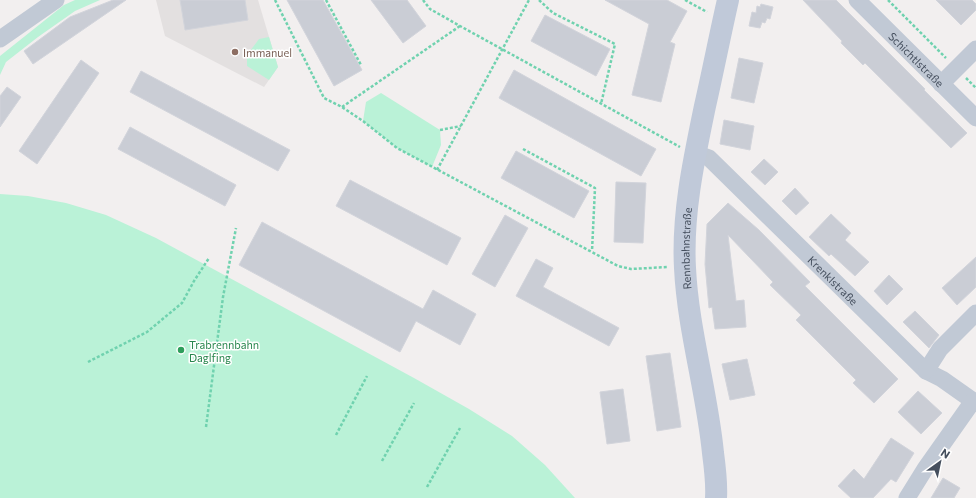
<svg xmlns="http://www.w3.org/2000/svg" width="976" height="498" viewBox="0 0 976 498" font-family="Commissioner,sans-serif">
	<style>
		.education { fill: #e3e0e0 }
		.green { fill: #baf2d7 }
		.building { fill: #cacdd5; stroke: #d2d4db }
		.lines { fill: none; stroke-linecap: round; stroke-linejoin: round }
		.path { stroke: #70d2af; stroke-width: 2.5; stroke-dasharray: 3 2; stroke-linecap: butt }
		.street { stroke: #c1c9d5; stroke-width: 17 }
		.secondary { stroke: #c0c9d9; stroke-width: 22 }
		.education-dot { fill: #8d6e63; stroke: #fff; stroke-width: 1.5 }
		.leisure-dot { fill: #2e9e5b; stroke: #fff; stroke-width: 1.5 }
		.labels { text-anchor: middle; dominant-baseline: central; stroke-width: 3; stroke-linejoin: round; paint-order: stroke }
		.education-label { font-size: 11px; fill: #785e54; stroke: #fff; text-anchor: start }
		.street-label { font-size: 11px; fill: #454f5e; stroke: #fff }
		.leisure-label { font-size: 11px; fill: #27864d; stroke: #fff; text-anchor: start }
	</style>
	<rect width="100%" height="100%" fill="#f2efef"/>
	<!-- education -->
	<path class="education" d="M 156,0 L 258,0 L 278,67 L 264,87 L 165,36 Z"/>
	<!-- green -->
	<g class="green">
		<path d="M 75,0 L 100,0 L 75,11 L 38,37 L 6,62 L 0,75 L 0,56 L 64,5 Z"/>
		<path d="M 269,37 L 278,67 L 269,80 L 247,66 L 247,55 L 259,39 Z"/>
		<path d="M 381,93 L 440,130 L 441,145 L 432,167 L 397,148 L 363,121 L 366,102 Z"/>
		<path d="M 0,194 L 28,196 L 66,203 L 106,215 L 156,238 L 414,378 L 469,409 L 512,436 L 545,465 L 575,498 L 0,498 Z"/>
	</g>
	<!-- building -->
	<g class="building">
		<path d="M 113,0 L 126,0 L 33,64 L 24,51 L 70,17 Z"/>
		<path d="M 180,0 L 245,0 L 248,20 L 185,30 Z"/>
		<path d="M 287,0 L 323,0 L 362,70 L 334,86 Z"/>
		<path d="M 371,0 L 407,0 L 426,26 L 403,43 Z"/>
		<path d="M 605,0 L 667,0 L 687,11 L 670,42 L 675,44 L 661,102 L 632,95 L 649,24 Z"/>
		<path d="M 803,0 L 836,0 L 925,89 L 924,90 L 967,133 L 951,148 L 865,63 L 863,65 L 841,43 L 842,41 Z"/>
		<path d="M 936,0 L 972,0 L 976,4 L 976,10 L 961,25 Z"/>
		<path d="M 761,4 L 773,7 L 770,19 L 767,18 L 765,23 L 762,22 L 760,28 L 749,26 L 752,12 L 756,13 L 757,6 L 760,7 Z"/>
		<path d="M 545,15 L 610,49 L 596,76 L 531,41 Z"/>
		<path d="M 739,58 L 763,63 L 754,103 L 731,98 Z"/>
		<path d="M 81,60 L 99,73 L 37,164 L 19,151 Z"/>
		<path d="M 514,70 L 656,149 L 641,176 L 499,98 Z"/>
		<path d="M 141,71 L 290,150 L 278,171 L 130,92 Z"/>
		<path d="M 7,87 L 21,97 L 0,127 L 0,96 Z"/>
		<path d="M 724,120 L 754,126 L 750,150 L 720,144 Z"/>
		<path d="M 130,127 L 236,185 L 225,206 L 118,149 Z"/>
		<path d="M 516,151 L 589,191 L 574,218 L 501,178 Z"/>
		<path d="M 764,159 L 778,172 L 765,185 L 751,172 Z"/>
		<path d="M 350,180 L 461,238 L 447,265 L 336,206 Z"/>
		<path d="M 616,182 L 646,183 L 643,243 L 614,242 Z"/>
		<path d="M 795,188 L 809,203 L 796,215 L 782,201 Z"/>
		<path d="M 728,203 L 759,230 L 810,282 L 805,286 L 898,379 L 874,403 L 853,383 L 856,380 L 796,320 L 801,315 L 770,285 L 773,282 L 728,235 L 736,301 L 744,300 L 746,327 L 715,329 L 712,307 L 709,308 L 705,264 L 707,224 Z"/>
		<path d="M 831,214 L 851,233 L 845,240 L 869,262 L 855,276 L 831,254 L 829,256 L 809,237 Z"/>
		<path d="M 505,215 L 528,228 L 495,287 L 472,274 Z"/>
		<path d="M 262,222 L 423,309 L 433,290 L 476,314 L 460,345 L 416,321 L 400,352 L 239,265 Z"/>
		<path d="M 976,257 L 976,287 L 957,305 L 942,288 Z"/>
		<path d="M 536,259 L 553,268 L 543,287 L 619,328 L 609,346 L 516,296 Z"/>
		<path d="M 889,275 L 903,289 L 887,305 L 874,291 Z"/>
		<path d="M 915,311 L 939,335 L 929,348 L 903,322 Z"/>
		<path d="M 670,353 L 681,427 L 657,431 L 646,356 Z"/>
		<path d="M 747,359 L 755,395 L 730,400 L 722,364 Z"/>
		<path d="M 623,389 L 630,441 L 607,444 L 600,392 Z"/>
		<path d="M 918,391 L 942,413 L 921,434 L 898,412 Z"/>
		<path d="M 891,438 L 914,453 L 896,482 L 891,479 L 873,498 L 851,498 L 838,486 L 854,469 L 864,479 Z"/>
		<path d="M 943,478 L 960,488 L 954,498 L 931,498 Z"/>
	</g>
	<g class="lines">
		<!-- path -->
		<g class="path">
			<path d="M 275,0 L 324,98 L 342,107 L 363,121 L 397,148 L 618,266 L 631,269 L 668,267"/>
			<path d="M 326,0 L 361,65"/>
			<path d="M 423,0 L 430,9 L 460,26 L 680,147"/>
			<path d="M 539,0 L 553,13 L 615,44 L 601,104"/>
			<path d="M 685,0 L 707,12"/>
			<path d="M 888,0 L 946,58"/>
			<path d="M 966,78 L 976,88"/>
			<path d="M 342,107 L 460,26"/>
			<path d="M 440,130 L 461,126"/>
			<path d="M 523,149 L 595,188 L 592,251"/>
			<path d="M 437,170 L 529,0"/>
			<path d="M 88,362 L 147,332 L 182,303 L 194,281 L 209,258"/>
			<path d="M 206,427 L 223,297 L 236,228"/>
			<path d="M 336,435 L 367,376"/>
			<path d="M 382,461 L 414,403"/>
			<path d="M 427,487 L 460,428"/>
		</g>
		<!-- street -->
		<g class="street">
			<path id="s1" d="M 857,0 L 976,118"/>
			<path d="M 0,39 L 56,0"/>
			<path d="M 941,84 L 976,49"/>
			<path id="s2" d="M 695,153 L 709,158 L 926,371 L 942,379 L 976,403"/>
			<path d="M 926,371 L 940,349 L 976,313"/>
			<path d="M 907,498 L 925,469 L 973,401"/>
		</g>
		<!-- secondary -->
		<path class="secondary" id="s3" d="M 716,498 C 717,483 715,468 713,453 C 707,391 688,330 685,268 C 682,214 694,159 705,106 C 713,71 720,35 728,0"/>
	</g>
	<!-- markers -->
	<circle class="education-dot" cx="235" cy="52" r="4"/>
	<circle class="leisure-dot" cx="181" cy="350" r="4"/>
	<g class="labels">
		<!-- education labels -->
		<g class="education-label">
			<text x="243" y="52">Immanuel</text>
		</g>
		<!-- street labels -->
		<g class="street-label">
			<text stroke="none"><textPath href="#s1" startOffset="84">Schichtlstraße</textPath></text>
			<text stroke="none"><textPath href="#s3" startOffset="252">Rennbahnstraße</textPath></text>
			<text stroke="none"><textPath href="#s2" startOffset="189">Krenklstraße</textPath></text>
		</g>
		<!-- leisure labels -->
		<g class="leisure-label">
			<text x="189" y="344">Trabrennbahn<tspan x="189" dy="13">Daglfing</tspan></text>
		</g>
	</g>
	<!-- north arrow -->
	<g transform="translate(940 462) rotate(33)" stroke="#ffffff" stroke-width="3" paint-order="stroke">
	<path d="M0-3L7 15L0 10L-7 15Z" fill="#454f5e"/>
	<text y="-6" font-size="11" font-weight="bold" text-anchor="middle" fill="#454f5e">N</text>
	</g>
</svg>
